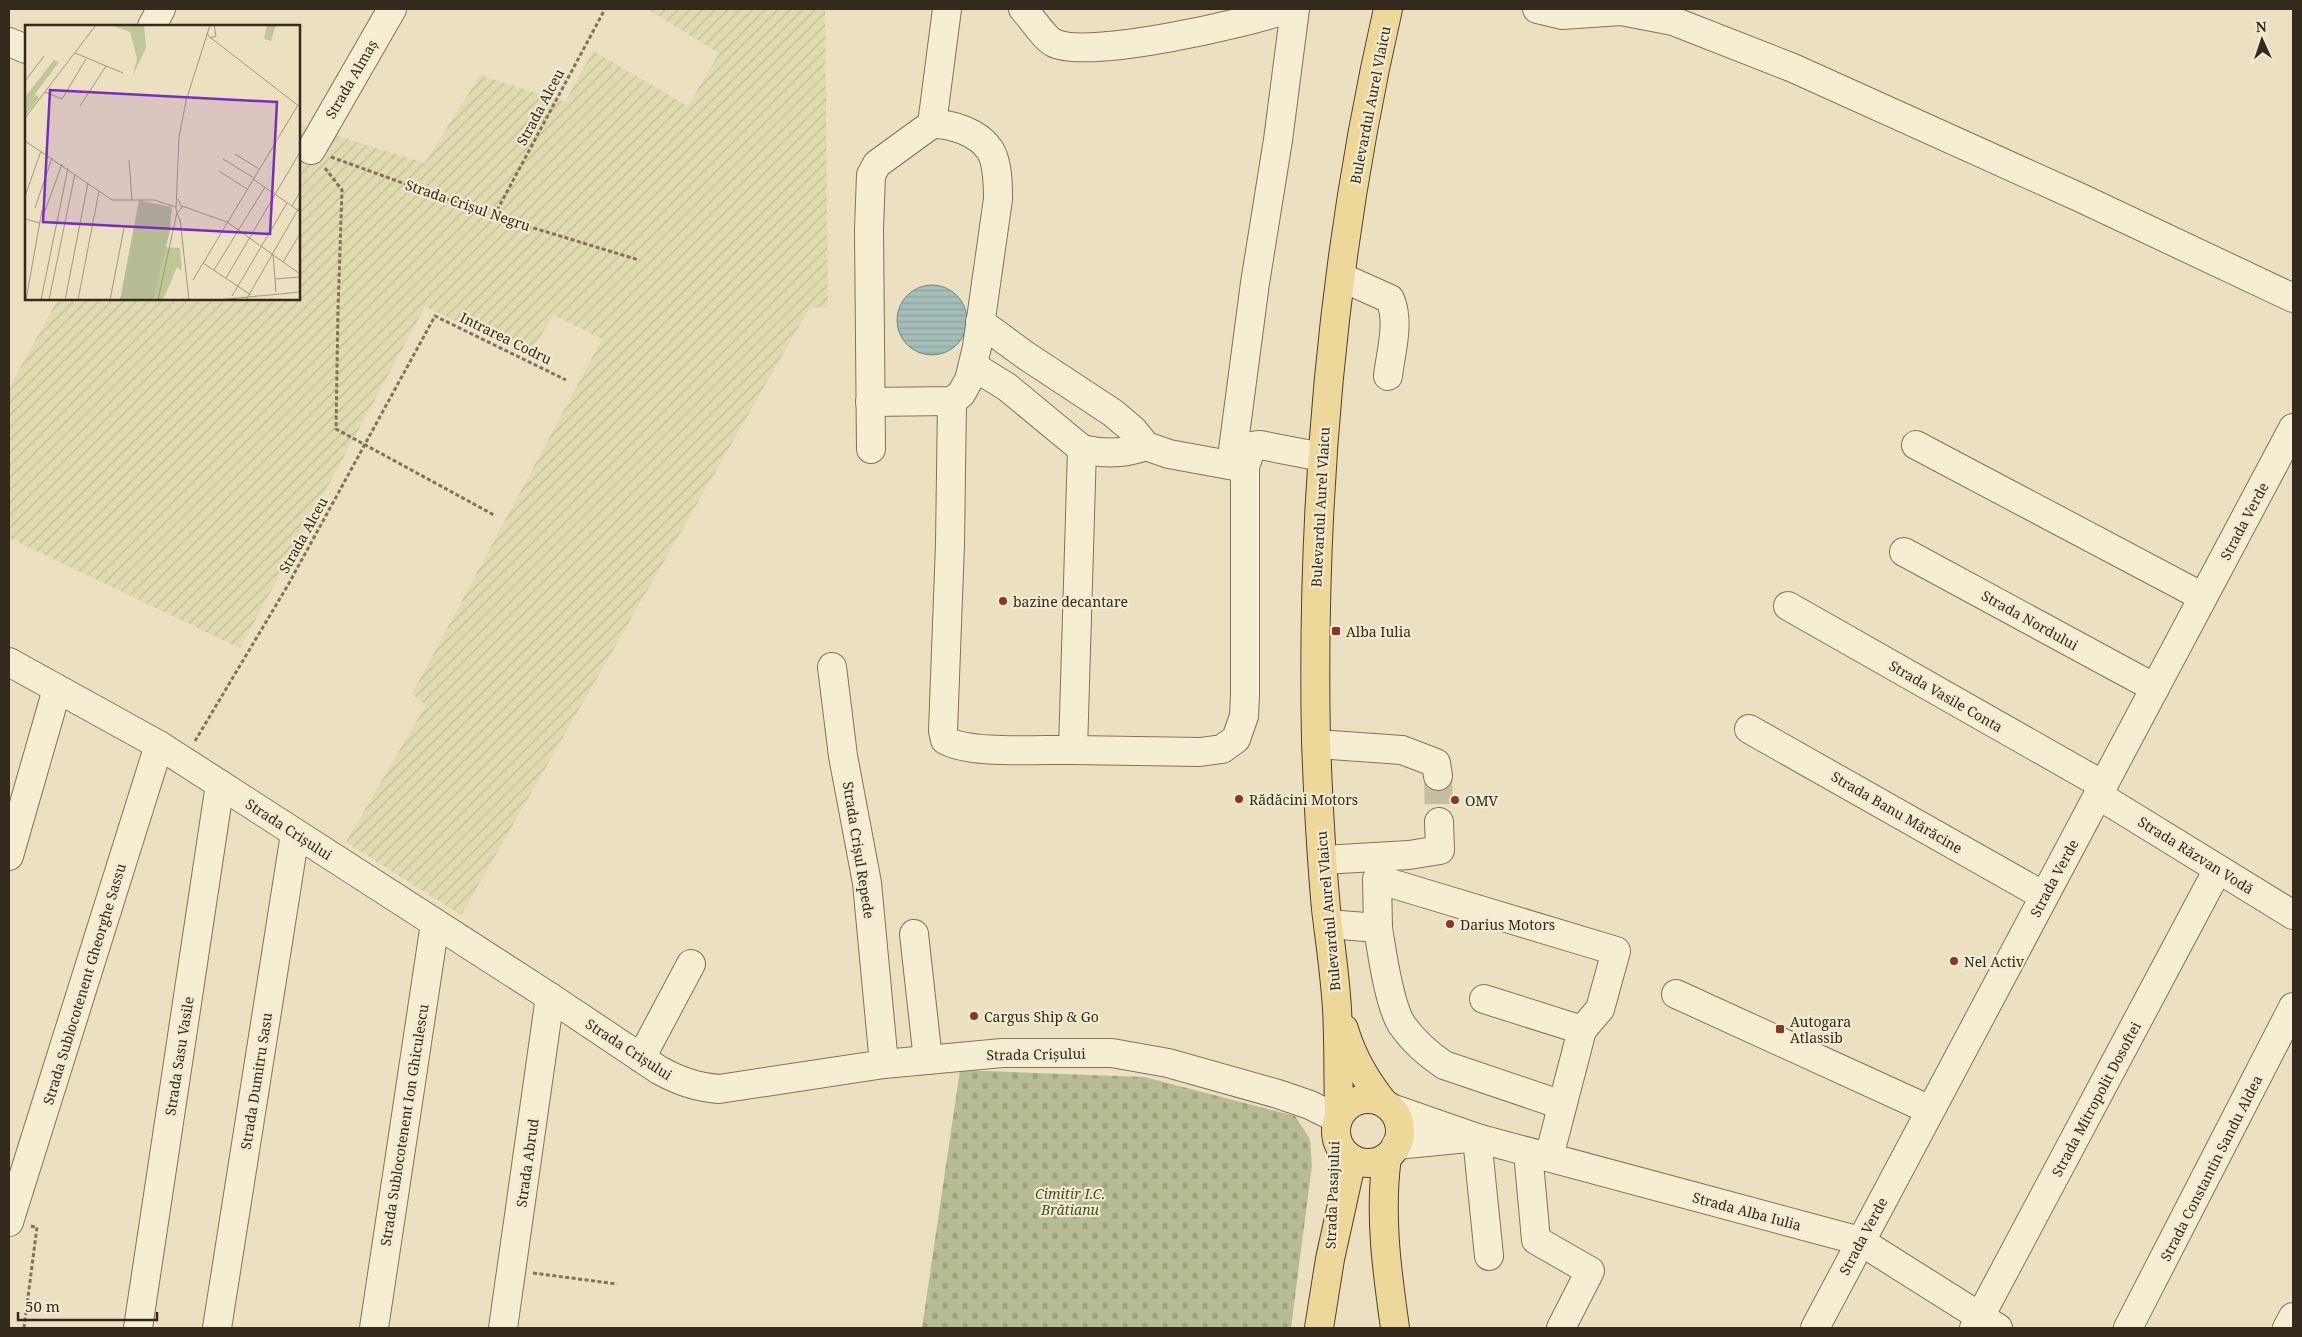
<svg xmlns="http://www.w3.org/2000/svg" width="2302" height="1337" viewBox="0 0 2302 1337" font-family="'Noto Serif',serif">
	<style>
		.farmland { fill: url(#farmland-furrows) }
		.cemetery { fill: url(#cemetery-stones) }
		.water { fill: url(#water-rules); stroke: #6b8a84 }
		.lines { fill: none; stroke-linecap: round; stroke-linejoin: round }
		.minor-tunnel { stroke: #c6bc9f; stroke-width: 28; stroke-dasharray: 28 14; stroke-linecap: butt }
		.minor-casing { stroke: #837259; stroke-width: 30 }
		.major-casing { stroke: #50402d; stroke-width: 30 }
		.path { stroke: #837259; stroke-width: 3; stroke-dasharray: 4 2.5; stroke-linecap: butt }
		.minor { stroke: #f6eed3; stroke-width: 28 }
		.major { stroke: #edd899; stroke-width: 28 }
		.poi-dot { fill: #8e322d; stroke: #f3ebcf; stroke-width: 2 }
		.labels { text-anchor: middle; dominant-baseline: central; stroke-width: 4.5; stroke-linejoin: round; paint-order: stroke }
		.street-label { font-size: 14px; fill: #33291d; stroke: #f3ebcf }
		.poi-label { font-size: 14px; fill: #33291d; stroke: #f3ebcf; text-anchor: start }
		.park-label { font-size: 14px; font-style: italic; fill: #414e25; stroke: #f3ebcf }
		.inset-road { fill: none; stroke: #a1977f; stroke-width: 1 }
		.view { fill: #7b2cbf; fill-opacity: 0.15; stroke: #7b2cbf; stroke-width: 2.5 }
		.inset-edge { fill: none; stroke: #33291d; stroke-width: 2.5 }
	</style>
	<defs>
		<pattern id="farmland-furrows" width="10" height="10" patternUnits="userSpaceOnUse" patternTransform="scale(1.25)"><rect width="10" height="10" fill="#e0dbae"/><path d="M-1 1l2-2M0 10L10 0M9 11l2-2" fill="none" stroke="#c1bc95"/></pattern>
		<pattern id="cemetery-stones" width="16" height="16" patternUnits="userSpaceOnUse" patternTransform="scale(1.25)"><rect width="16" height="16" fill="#b6bd94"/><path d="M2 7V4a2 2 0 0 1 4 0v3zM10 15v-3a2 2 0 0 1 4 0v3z" fill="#9da27f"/></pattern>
		<pattern id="water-rules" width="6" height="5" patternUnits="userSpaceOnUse" patternTransform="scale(1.25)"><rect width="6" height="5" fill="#a3bdb7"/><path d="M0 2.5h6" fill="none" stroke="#8da29d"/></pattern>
	</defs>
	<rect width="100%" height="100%" fill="#ebe1c0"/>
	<!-- farmland -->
	<path class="farmland" d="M 647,9 L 825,9 L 828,308 L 810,307 L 461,915 L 346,842 L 426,705 L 412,694 L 602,339 L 554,315 L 529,354 L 425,307 L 240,648 L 9,538 L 9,388 L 58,299 L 299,299 L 299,124 L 425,163 L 480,75 L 565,102 L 593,51 L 688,106 L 719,53 Z"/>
	<!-- cemetery -->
	<path class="cemetery" d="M 960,1070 L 1144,1077 L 1295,1116 L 1310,1139 L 1312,1165 L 1291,1328 L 922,1328 Z"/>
	<!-- water -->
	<circle class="water" cx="932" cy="320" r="35"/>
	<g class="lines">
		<!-- minor-tunnel -->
		<path class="minor-tunnel" d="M 1438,776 L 1439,822"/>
		<!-- minor casing -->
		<g class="minor-casing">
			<g id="minor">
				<path d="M 1023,9 C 1031,17 1045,39 1054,43 C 1088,60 1248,23 1287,9"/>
				<path d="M 1537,9 L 1562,15 L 1621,11 L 1673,21 L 1793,68 L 2081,198 L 2293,298"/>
				<path d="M 152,26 L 161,9"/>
				<path d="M 9,42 L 26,49"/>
				<path d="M 311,150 L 392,9"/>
				<path d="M 1341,277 L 1390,299 C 1400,322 1391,351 1388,376"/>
				<path d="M 980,322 L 1025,355 L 1113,413 L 1133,430 L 1146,446 L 1169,454 L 1240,467 L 1245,467 L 1252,446 L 1260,445 L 1322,457"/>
				<path d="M 973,366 L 1007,387 L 1082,449 C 1103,454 1125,454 1146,446"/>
				<path d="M 952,401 L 950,544 L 943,731 L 945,740 C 970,755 1042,749 1073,750 L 1082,449"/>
				<path d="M 870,402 L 952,401 L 961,394 L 969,380 L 977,347 L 998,199 C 998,185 998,163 990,150 C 978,132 952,124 932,124 L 947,9"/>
				<path d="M 1916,445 L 2203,597"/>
				<path d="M 871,449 L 869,229 L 871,175 L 877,164 L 932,124"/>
				<path d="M 1231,465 L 1255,283 L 1278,140 L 1295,9"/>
				<path d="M 1904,552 L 2155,688"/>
				<path d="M 1788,606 L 2103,785"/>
				<path d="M 9,662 L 159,745 L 550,997 L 659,1070 C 679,1081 696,1087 719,1089 L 884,1064 L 1002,1053 L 1112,1053 L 1168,1063 L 1278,1094 L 1310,1105 L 1338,1119"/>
				<path d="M 832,667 L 843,756 L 867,883 L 884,1064"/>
				<path d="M 1749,729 L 2044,896"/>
				<path d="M 1317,744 L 1402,750 L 1436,763 L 1438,776"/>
				<path d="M 1073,750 L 1200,752 L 1222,749 L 1236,739 L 1244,716 L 1245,695 L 1245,467"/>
				<path d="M 2098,795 L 2293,915"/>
				<path d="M 9,856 L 57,689"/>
				<path d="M 1323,860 L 1409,855 L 1440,850 L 1439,822"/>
				<path d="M 1328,924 L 1378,928 C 1382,953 1389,1005 1402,1025 C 1413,1041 1428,1054 1444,1065 L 1562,1105"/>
				<path d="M 1378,928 L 1377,879 L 1616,951 L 1600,1009 L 1582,1030"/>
				<path d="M 914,934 L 928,1060"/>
				<path d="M 1676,994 L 1930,1110"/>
				<path d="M 1484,999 L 1582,1030 L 1549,1157"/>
				<path d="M 641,1058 L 691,964"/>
				<path d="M 1391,1108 L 1477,1138 L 1860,1241 L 1998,1328"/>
				<path d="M 1477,1138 L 1489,1256"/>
				<path d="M 1396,1145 L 1468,1138"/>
				<path d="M 1528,1152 L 1536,1240 L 1590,1271 L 1561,1328"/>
				<path d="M 9,1222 L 159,745"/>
				<path d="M 138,1328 L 220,784"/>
				<path d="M 217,1328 L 295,834"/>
				<path d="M 374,1328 L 435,923"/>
				<path d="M 503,1328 L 550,997"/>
				<path d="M 1815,1328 L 2293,428"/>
				<path d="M 1974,1328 L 2218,869"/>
				<path d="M 2128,1328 L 2293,1007"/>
				<path d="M 2287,1328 L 2293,1317"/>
			</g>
		</g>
		<!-- major casing -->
		<g class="major-casing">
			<g id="major">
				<path d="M 1344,1029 C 1352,1057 1365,1079 1383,1102"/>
				<circle cx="1368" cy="1131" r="32"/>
				<path d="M 1339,1115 C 1338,1080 1339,1044 1337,1009 C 1335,975 1330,942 1326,909 C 1321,853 1318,797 1316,741 C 1311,495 1333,249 1388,9"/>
				<path d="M 1387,1157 C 1379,1215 1387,1271 1395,1328"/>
				<path d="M 1319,1328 L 1330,1259 L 1352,1159"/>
			</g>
		</g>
		<!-- path -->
		<g class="path">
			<path d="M 331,157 L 494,216 L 639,260"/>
			<path d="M 325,168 L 342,190 L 338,311 L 336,429 L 494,515"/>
			<path d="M 494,216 L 605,9"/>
			<path d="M 195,741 L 288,585 L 435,316 L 566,380"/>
			<path d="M 533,1273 L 617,1284"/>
			<path d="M 24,1328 L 37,1227 L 29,1226"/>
		</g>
		<!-- minor -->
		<use href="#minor" class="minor"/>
		<!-- major -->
		<use href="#major" class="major"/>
	</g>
	<!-- markers -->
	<g class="poi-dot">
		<circle cx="1003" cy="601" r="5"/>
		<rect x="1331" y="626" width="10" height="10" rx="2.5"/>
		<circle cx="1239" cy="799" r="5"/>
		<circle cx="1455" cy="800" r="5"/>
		<circle cx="1450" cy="924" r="5"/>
		<circle cx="1954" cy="961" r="5"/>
		<circle cx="974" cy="1016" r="5"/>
		<rect x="1775" y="1024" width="10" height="10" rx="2.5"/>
	</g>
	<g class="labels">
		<!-- street labels -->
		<g class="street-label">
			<text transform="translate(351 79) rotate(-60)">Strada Almaș</text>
			<text transform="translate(1370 105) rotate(-79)">Bulevardul Aurel Vlaicu</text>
			<text transform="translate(540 107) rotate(-62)">Strada Alceu</text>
			<text transform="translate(468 205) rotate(19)">Strada Crișul Negru</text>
			<text transform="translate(506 338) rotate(26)">Intrarea Codru</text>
			<text transform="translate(1320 507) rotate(-87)">Bulevardul Aurel Vlaicu</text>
			<text transform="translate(2244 521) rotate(-62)">Strada Verde</text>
			<text transform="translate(303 535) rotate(-61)">Strada Alceu</text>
			<text transform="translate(2030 620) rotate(29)">Strada Nordului</text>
			<text transform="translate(1946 696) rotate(30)">Strada Vasile Conta</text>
			<text transform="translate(1897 812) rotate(30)">Strada Banu Mărăcine</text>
			<text transform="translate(289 829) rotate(33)">Strada Crișului</text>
			<text transform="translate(859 850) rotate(81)">Strada Crișul Repede</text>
			<text transform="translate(2196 855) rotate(32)">Strada Răzvan Vodă</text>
			<text transform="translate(2054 878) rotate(-62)">Strada Verde</text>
			<text transform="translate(1328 911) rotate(-95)">Bulevardul Aurel Vlaicu</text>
			<text transform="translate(84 984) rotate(-73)">Strada Sublocotenent Gheorghe Sassu</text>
			<text transform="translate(629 1049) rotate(33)">Strada Crișului</text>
			<text transform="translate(1036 1054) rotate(-1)">Strada Crișului</text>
			<text transform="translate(179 1056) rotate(-81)">Strada Sasu Vasile</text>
			<text transform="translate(256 1081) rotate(-81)">Strada Dumitru Sasu</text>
			<text transform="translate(2096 1099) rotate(-62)">Strada Mitropolit Dosoftei</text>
			<text transform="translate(404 1125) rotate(-81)">Strada Sublocotenent Ion Ghiculescu</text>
			<text transform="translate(527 1163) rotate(-82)">Strada Abrud</text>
			<text transform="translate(2211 1168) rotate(-63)">Strada Constantin Sandu Aldea</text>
			<text transform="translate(1332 1195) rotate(-88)">Strada Pasajului</text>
			<text transform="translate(1747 1211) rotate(15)">Strada Alba Iulia</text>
			<text transform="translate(1863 1236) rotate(-62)">Strada Verde</text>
		</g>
		<!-- poi labels -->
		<g class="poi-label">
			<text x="1013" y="601">bazine decantare</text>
			<text x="1346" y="631">Alba Iulia</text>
			<text x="1249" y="799">Rădăcini Motors</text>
			<text x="1465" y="800">OMV</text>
			<text x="1460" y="924">Darius Motors</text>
			<text x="1964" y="961">Nel Activ</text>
			<text x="984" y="1016">Cargus Ship &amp; Go</text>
			<text x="1790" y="1021">Autogara<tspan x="1790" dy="16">Atlassib</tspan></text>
		</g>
		<!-- park labels -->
		<g class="park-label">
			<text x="1070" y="1193">Cimitir I.C.<tspan x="1070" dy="16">Brătianu</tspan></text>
		</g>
	</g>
	<!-- overview -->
	<g transform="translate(25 25)">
		<rect width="275" height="275" fill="#ebe1c0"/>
		<path d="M 86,0 L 119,0 L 121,23 L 108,50 L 112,34 L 105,7 ZM 242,0 L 251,0 L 246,16 L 239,14 ZM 141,222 L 155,223 L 157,246 L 152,242 L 138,275 L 129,275 Z" fill="#bfc895"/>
		<path d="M 114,175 L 147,182 L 145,205 L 129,275 L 95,275 Z" fill="#b6bd94"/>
		<path d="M 29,35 L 34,37 L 10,69 L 14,73 L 0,91 L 0,72 Z" fill="#bfc895"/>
		<path class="inset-road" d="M 182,8 L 185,13 L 191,11 L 189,0M 186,13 L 275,82M 50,28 L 98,48M 0,56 L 19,31M 20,67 L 37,74 L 61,34M 55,81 L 81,41M 0,93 L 71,0M 0,116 L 87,175 L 129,175 L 151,182M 210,129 L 234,144M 198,134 L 229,153M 104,135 L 107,175M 194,146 L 222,164M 228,154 L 274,186M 0,171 L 16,126M 153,174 L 157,183 L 153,187M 157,181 L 202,197 L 275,249M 267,181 L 275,167M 10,183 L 27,133M 0,194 L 15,198M 155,194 L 164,275M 155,197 L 151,184 L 154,112 L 161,76 L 185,0M 248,229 L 251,267M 258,237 L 275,209M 178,238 L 226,270M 189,245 L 240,162M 201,253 L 275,127M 250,254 L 275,252M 168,255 L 273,80M 207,271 L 262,178M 1,275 L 17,185 L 20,186 L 37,139M 16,275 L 43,143M 24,275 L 50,149M 40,275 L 63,158M 53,275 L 74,166M 85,275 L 99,203M 133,275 L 152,187M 192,275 L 275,267M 221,275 L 275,181"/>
		<path class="view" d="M 25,65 L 252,77 L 245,209 L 18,197 Z"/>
		<rect width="275" height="275" class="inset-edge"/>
	</g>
	<!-- border -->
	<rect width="2302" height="1337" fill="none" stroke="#33291d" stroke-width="20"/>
	<!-- north arrow -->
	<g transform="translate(2262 40) rotate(357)" stroke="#f3ebcf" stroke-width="4" paint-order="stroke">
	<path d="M0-4L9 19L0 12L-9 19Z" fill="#33291d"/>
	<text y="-8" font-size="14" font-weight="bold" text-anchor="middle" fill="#33291d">N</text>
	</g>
	<!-- scale -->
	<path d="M18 1312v8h139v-8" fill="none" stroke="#33291d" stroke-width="2.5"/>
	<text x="25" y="1312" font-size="15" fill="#33291d" stroke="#f3ebcf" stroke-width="4" paint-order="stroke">50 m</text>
</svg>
